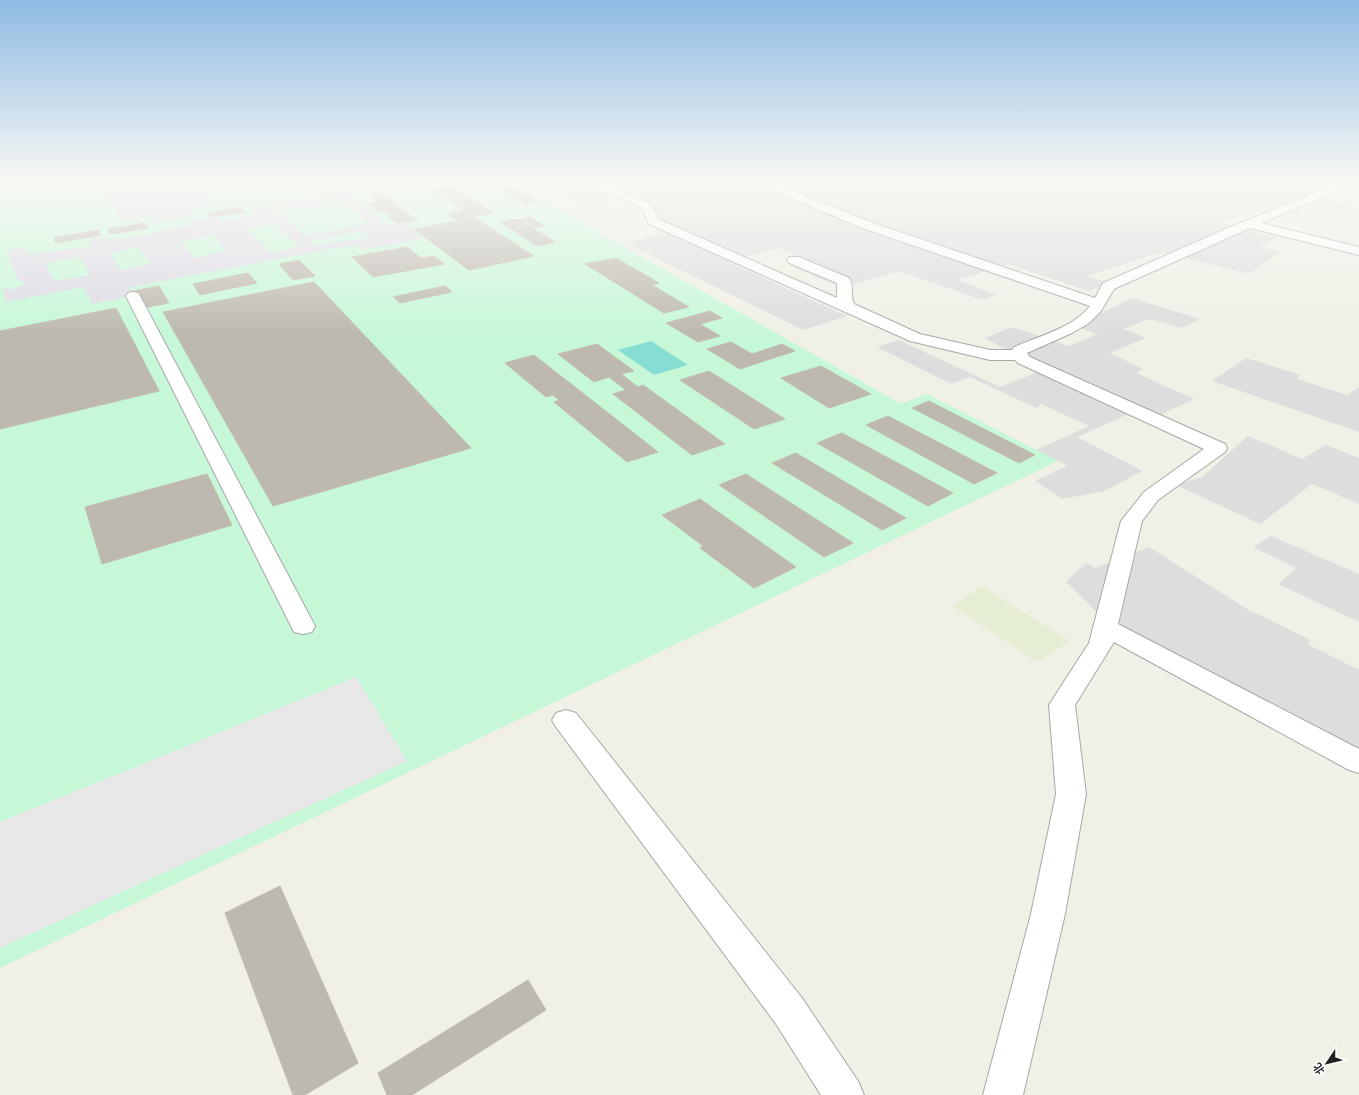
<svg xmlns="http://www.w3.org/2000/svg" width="1359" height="1095" viewBox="0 0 1359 1095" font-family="'Archivo Narrow','Noto Sans SC',sans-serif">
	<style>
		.residential { fill: #dedddd }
		.farmland { fill: #e5eed3 }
		.park { fill: #c6f8d8 }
		.pitch { fill: #88ddd3 }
		.parking { fill: #e8e8e8 }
		.plaza { fill: #dedbe6; fill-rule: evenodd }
		.building { fill: #bdb9b0; stroke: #c2bbaa }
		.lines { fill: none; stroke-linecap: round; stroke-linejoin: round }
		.minor-casing { stroke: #a7a7a7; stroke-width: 2 }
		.minor { fill: #fff; fill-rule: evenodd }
	</style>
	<rect width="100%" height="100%" fill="#f0f0e7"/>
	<!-- residential -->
	<g class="residential">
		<path d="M 532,182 L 1330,182 L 1347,185 L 1315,198 L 1359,208 L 1359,217 L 1292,201 L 1222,223 L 1278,238 L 1258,246 L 1280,252 L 1249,274 L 1160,252 L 1088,276 L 1109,283 L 1089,291 L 1008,264 L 958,280 L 996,295 L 982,300 L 899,271 L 842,288 L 790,266 L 808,260 L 779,248 L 728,262 L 847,316 L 803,330 L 626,243 L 672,232 L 660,221 L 647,219 L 648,210 L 625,199 L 584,207 Z"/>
		<path d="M 1132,298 L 1200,319 L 1182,328 L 1150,319 L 1123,329 L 1146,338 L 1110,353 L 1143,369 L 1136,373 L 1194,399 L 1154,418 L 1137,410 L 1077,437 L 1143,471 L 1104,491 L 1062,499 L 1035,481 L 1067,466 L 1036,450 L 1089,426 L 1041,404 L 1036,408 L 970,377 L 951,384 L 877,347 L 899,340 L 1000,387 L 1043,370 L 985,338 L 1012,327 L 1069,346 L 1097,334 L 1075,326 Z"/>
		<path d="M 1246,358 L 1300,375 L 1297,379 L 1347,395 L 1359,387 L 1359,432 L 1212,381 Z"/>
		<path d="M 1248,436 L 1302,459 L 1326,445 L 1359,458 L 1359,504 L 1312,484 L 1260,524 L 1176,485 L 1202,477 Z"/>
		<path d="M 1271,536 L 1359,574 L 1359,622 L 1278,584 L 1296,568 L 1253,547 Z"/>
		<path d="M 1149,547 L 1247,609 L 1311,640 L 1307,644 L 1359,670 L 1359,772 L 1128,643 L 1066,582 L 1086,563 L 1095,568 Z"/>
	</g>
	<!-- farmland -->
	<path class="farmland" d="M 982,586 L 1070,641 L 1037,662 L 952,606 Z"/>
	<!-- park -->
	<path class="park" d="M 0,182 L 510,182 L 901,404 L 927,394 L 1058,461 L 0,968 Z"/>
	<!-- pitch -->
	<path class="pitch" d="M 651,341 L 688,365 L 654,375 L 618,350 Z"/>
	<!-- parking -->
	<path class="parking" d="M 356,677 L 407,761 L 0,948 L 0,822 Z"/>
	<!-- plaza -->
	<g class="plaza">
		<path d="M 172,182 L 223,182 L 222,185 L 202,188 L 212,201 L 188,210 L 193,216 L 154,223 L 150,216 L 122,220 L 110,202 L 95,204 L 95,200 L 108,196 L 111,192 L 120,187 L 136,190 L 149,189 Z"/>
		<path d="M 339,194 L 350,195 L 389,226 L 405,223 L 424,238 L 363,250 L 356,244 L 130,287 L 133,296 L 92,304 L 83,287 L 6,302 L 2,289 L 13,289 L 27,283 L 18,280 L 7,250 L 23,248 L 27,254 L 31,255 L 83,247 L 84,249 L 92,247 L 88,239 L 104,237 L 119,239 L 152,234 L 151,232 L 192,225 L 188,221 L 217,216 L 221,221 L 258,215 L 253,209 ZM 342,201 L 371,223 L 304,236 L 282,215 L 274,214 L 279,211 ZM 275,224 L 300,247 L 270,253 L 247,229 ZM 362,231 L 369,237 L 316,246 L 309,241 ZM 212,235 L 226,251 L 194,258 L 181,241 ZM 138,247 L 150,264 L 121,270 L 110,253 ZM 80,257 L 90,275 L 54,281 L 45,263 Z"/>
	</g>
	<!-- building -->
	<g class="building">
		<path d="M 488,182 L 502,182 L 536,201 L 525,203 Z"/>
		<path d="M 451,186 L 494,213 L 456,220 L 448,214 L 465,211 L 432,189 Z"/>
		<path d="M 384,193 L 394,200 L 389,201 L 417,220 L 397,223 L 387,217 L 393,216 L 386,211 L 380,212 L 368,204 L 379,202 L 370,196 Z"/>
		<path d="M 241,208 L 245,212 L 211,217 L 208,213 Z"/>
		<path d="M 530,217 L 545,226 L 536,228 L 521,219 Z"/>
		<path d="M 475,218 L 534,256 L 469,270 L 414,229 Z"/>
		<path d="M 518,219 L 555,242 L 537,246 L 501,222 Z"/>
		<path d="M 145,223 L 148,228 L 110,234 L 108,229 Z"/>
		<path d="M 99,230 L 101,235 L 56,243 L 54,238 Z"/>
		<path d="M 407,247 L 421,258 L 434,256 L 444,264 L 373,277 L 352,257 Z"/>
		<path d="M 616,258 L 659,283 L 652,285 L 689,307 L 664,313 L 585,264 Z"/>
		<path d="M 299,260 L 315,276 L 293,280 L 279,264 Z"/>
		<path d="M 248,273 L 257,283 L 200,295 L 193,284 Z"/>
		<path d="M 314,282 L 471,448 L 273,506 L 163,312 Z"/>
		<path d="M 159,286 L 169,303 L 143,308 L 133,291 Z"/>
		<path d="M 445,286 L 452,292 L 400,303 L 393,297 Z"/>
		<path d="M 116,308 L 159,391 L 0,429 L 0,331 Z"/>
		<path d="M 710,311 L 722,318 L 700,324 L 720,336 L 698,342 L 666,323 Z"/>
		<path d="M 731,342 L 752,354 L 782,344 L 795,351 L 740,369 L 707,349 Z"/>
		<path d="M 597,344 L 634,371 L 621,374 L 638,387 L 643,385 L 725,444 L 692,455 L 613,394 L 626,390 L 609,377 L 594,382 L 558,354 Z"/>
		<path d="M 534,355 L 658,452 L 627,462 L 554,402 L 559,400 L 553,395 L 546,397 L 505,363 Z"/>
		<path d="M 821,366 L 871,394 L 829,408 L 781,378 Z"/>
		<path d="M 709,371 L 785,419 L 754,429 L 680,380 Z"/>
		<path d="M 929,401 L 1035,455 L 1019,463 L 912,408 Z"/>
		<path d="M 888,416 L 997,473 L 974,484 L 866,425 Z"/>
		<path d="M 842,433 L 953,493 L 928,506 L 817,443 Z"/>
		<path d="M 796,453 L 906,518 L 882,530 L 772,463 Z"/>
		<path d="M 207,474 L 232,525 L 102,564 L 85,507 Z"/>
		<path d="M 746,474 L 853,543 L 824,557 L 719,485 Z"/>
		<path d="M 700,499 L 796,567 L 754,588 L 700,548 L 703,546 L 662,515 Z"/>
		<path d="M 280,886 L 358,1063 L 305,1095 L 293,1095 L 225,913 Z"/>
		<path d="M 528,980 L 546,1010 L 412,1095 L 387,1095 L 378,1073 Z"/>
	</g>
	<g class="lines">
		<!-- minor casing -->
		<g class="minor-casing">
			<g id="minor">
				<path d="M 587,182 L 600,182 L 651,204 L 658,219 L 837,298 L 837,283 L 789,263 L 787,260 L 789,257 L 799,257 L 849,278 C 854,285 850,296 854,304 L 920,334 L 990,350 L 1012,350 L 1014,347 C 1039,336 1073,328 1090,306 L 865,229 L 757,184 L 756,182 L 770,182 L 873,223 L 1095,298 L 1103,283 L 1235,225 L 1337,184 L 1339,182 L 1349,182 L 1345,188 L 1261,223 L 1359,247 L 1359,255 L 1250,228 L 1114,289 L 1101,311 L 1089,323 L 1072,333 L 1027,353 L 1030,357 L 1225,444 L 1227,448 L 1225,452 L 1158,500 L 1142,521 L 1118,624 L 1359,749 L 1359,773 L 1349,770 L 1114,642 L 1075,705 L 1086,794 L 1065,914 L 1023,1095 L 983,1095 L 1031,914 L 1056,794 L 1049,705 L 1089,643 L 1121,521 L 1144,492 L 1204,449 L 1018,363 L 1015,360 L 990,360 L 910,341 L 649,224 L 642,208 L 588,184 Z"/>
				<path d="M 133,292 L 138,293 L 140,296 L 315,626 L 312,632 L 303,634 L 294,632 L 126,296 L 128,293 Z"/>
				<path d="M 566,710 L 576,713 L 802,998 L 858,1081 L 864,1095 L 821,1095 L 776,1024 L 556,727 L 552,720 L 556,713 Z"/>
			</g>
		</g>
		<!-- minor -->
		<use href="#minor" class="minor"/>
	</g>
	<!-- sky -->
	<linearGradient id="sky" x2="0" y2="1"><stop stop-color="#8fbae3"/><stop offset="0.54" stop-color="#f8f8f4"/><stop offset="1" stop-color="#f8f8f4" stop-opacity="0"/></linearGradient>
	<rect width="1359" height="335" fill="url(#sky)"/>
	<!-- north arrow -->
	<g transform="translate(1327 1063) rotate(235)" stroke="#ffffff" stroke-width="3" paint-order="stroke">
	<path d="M0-3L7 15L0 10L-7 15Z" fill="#202020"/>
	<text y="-6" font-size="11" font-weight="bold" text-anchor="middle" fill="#202020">北</text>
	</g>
</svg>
